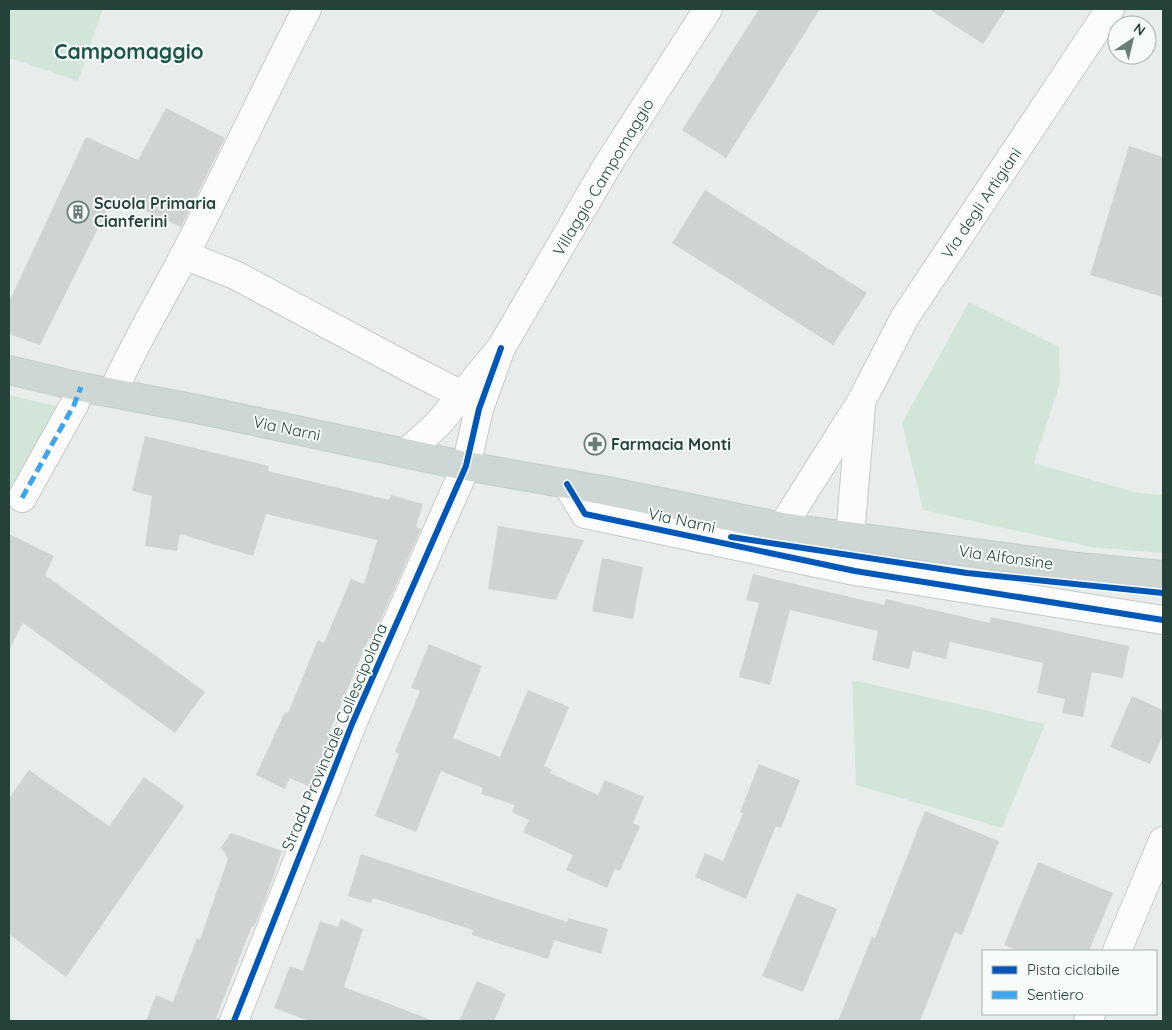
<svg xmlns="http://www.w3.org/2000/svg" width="1172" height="1030" viewBox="0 0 1172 1030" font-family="Quicksand,sans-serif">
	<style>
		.green { fill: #d1e6d8 }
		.building { fill: #cfd4d2 }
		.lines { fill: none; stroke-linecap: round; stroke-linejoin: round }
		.minor-casing { stroke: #c5cac8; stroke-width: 30 }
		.major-casing { stroke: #c3ccc9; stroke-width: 30 }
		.minor { stroke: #fcfcfc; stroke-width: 28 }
		.major { stroke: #cfd7d5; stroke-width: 28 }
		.quiet { stroke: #3ea4ec; stroke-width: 5; stroke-dasharray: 10 5; stroke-linecap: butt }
		.cycleway-casing { stroke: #f7fbf9; stroke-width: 9 }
		.cycleway { stroke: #0057b8; stroke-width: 6 }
		.labels { text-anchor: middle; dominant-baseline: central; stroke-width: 4; stroke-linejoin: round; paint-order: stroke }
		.street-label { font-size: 16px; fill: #24423a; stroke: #f7fbf9 }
		.poi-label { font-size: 16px; font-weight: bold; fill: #24423a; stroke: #f7fbf9; text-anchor: start }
		.district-label { font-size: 21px; font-weight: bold; fill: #1f5548; stroke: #f7fbf9 }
	</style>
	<rect width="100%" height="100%" fill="#e8edeb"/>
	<!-- green -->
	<g class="green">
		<path d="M 9,9 L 103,9 L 78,81 L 9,58 Z"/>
		<path d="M 969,302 L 1059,347 L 1060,383 L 1034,463 L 1138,493 L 1163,495 L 1163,553 L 1091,547 L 923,510 L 902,423 Z"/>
		<path d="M 9,395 L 64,408 L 9,497 Z"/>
		<path d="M 852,680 L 1045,724 L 1002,828 L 856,785 Z"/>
	</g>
	<!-- building -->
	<g class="building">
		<path d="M 759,9 L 820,9 L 726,158 L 682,130 Z"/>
		<path d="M 929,9 L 1006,9 L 983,44 Z"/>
		<path d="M 166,108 L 225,138 L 181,227 L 114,196 L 40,345 L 9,334 L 9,302 L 86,137 L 138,160 Z"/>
		<path d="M 1129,146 L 1163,157 L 1163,297 L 1090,275 Z"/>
		<path d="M 705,190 L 867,293 L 833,345 L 672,243 Z"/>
		<path d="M 145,436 L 269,466 L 268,471 L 389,500 L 391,495 L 423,504 L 416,527 L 421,529 L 372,639 L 369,638 L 329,733 L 331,734 L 310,787 L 290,778 L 285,789 L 256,775 L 285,712 L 288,713 L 318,640 L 324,643 L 351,579 L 364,584 L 377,540 L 266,514 L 253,556 L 180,534 L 177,551 L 145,546 L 152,496 L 132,491 Z"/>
		<path d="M 498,526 L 584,540 L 556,600 L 488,589 Z"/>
		<path d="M 9,534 L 54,556 L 45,575 L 205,692 L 175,733 L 23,623 L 9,650 Z"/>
		<path d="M 602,558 L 643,567 L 633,619 L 592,611 Z"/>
		<path d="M 753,574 L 884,605 L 886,599 L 990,623 L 991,617 L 1129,646 L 1123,678 L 1092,672 L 1083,717 L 1062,713 L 1065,699 L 1037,693 L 1043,663 L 950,642 L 946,659 L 913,651 L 909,669 L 872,660 L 878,631 L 790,610 L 770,685 L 739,677 L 759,603 L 746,600 Z"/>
		<path d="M 429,644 L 482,666 L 453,738 L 500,757 L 528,690 L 569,707 L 544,766 L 552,769 L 550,773 L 598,795 L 605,780 L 644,797 L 633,823 L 640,826 L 620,871 L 615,869 L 607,888 L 566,870 L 573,855 L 523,832 L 529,820 L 512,812 L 515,805 L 481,794 L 483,788 L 441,771 L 416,832 L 375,816 L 399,754 L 395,752 L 420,691 L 411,688 Z"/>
		<path d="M 1132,696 L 1163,710 L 1163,735 L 1150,764 L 1110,747 Z"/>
		<path d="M 759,764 L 800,780 L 781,828 L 776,826 L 746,899 L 695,877 L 705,853 L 723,861 L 743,813 L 740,812 Z"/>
		<path d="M 29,770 L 109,826 L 144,777 L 184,806 L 66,977 L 9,934 L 9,798 Z"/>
		<path d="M 925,811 L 999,841 L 962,935 L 955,932 L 920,1021 L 838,1021 L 872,937 L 875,938 Z"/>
		<path d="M 231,833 L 282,851 L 265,900 L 254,927 L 252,926 L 216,1018 L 219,1019 L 219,1021 L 146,1021 L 156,995 L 173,1002 L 197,938 L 200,940 L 228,859 L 221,847 Z"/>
		<path d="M 361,854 L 567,922 L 568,918 L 608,929 L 601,954 L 554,940 L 548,959 L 472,935 L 473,930 L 373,898 L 371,903 L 348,896 Z"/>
		<path d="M 1038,862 L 1113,893 L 1089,951 L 1020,951 L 1004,945 Z"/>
		<path d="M 797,893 L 837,909 L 803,992 L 762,976 Z"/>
		<path d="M 341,919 L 363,929 L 344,987 L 429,1019 L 429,1021 L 309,1021 L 274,1008 L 290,966 L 303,971 L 320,921 L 338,927 Z"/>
		<path d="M 477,981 L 506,994 L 494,1021 L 459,1021 Z"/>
	</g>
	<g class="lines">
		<!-- minor casing -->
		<g class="minor-casing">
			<g id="minor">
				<path d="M 184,255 L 235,275 L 413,370 L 462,395"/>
				<path d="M 113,392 C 134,344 161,300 185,254 C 227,173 265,90 307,9"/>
				<path d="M 406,453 L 438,424 L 501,348 L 607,166 L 708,9"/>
				<path d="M 567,484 L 585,514 L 855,571 L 1163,620"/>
				<path d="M 22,498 L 74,405 L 81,387"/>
				<path d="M 782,527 L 861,402 L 905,317 L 1110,9"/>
				<path d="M 850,536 L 861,406"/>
				<path d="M 1117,951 L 1163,841"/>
				<path d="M 234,1021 L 352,724 L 466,466 L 479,409 L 501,348"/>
				<path d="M 1088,1021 L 1091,1014"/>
			</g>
		</g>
		<!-- major casing -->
		<g class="major-casing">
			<path id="major" d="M 9,370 L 81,387 L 197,409 L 466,466 L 602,490 L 782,527 L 1078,567 L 1163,575"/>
		</g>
		<!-- minor -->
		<use href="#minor" class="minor"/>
		<!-- major -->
		<use href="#major" class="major"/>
		<!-- quiet -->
		<path class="quiet" d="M 22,498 L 74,405 L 81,387"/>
		<!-- cycleway casing -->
		<g class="cycleway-casing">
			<g id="cycleway">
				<path d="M 567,484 L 585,514 L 855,571 L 1163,620"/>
				<path d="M 731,537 L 967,573 L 1163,593"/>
				<path d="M 234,1021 L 352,724 L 466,466 L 479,409 L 501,348"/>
			</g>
		</g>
		<!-- cycleway -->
		<use href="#cycleway" class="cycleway"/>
	</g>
	<!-- icons -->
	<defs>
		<g id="building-ring" transform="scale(1.125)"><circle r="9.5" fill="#f7fbf9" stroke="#697e78" stroke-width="1.5"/><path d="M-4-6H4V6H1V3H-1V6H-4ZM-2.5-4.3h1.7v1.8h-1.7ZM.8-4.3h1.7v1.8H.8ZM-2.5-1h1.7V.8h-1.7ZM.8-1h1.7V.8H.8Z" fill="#697e78"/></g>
		<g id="pharmacy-ring" transform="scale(1.125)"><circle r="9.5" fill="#f7fbf9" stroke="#697e78" stroke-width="1.5"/><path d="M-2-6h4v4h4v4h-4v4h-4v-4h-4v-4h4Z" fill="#697e78"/></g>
	</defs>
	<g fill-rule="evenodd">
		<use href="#building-ring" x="78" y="212"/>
		<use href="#pharmacy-ring" x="595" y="444"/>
	</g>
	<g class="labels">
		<!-- street labels -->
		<g class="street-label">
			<text transform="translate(603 177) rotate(-59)">Villaggio Campomaggio</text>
			<text transform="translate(981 203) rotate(-56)">Via degli Artigiani</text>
			<text transform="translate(287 428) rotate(12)">Via Narni</text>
			<text transform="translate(682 520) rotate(12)">Via Narni</text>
			<text transform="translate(1006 557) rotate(8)">Via Alfonsine</text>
			<text transform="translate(334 737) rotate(-67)">Strada Provinciale Collescipolana</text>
		</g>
		<!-- poi labels -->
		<g class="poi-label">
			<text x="94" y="203">Scuola Primaria<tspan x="94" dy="18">Cianferini</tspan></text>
			<text x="611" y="444">Farmacia Monti</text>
		</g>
		<!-- district labels -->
		<g class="district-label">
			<text x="129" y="51">Campomaggio</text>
		</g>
	</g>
	<!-- border -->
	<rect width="1172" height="1030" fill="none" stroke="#24423a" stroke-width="20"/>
	<!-- legend -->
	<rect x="982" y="950" width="175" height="65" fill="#f7fbf9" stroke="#a3b1ad"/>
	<rect x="992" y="966" width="25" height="8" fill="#0057b8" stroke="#a3b1ad"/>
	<text x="1027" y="975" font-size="15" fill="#24423a">Pista ciclabile</text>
	<rect x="992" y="991" width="25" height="8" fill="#3ea4ec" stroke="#a3b1ad"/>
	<text x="1027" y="1000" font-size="15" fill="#24423a">Sentiero</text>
	<!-- north arrow -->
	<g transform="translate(1132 40) rotate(35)"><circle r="24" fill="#f7fbf9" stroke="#a3b1ad"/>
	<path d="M0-4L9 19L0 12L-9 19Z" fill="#697e78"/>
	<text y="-8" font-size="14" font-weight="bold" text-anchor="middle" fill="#24423a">N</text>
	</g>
</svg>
